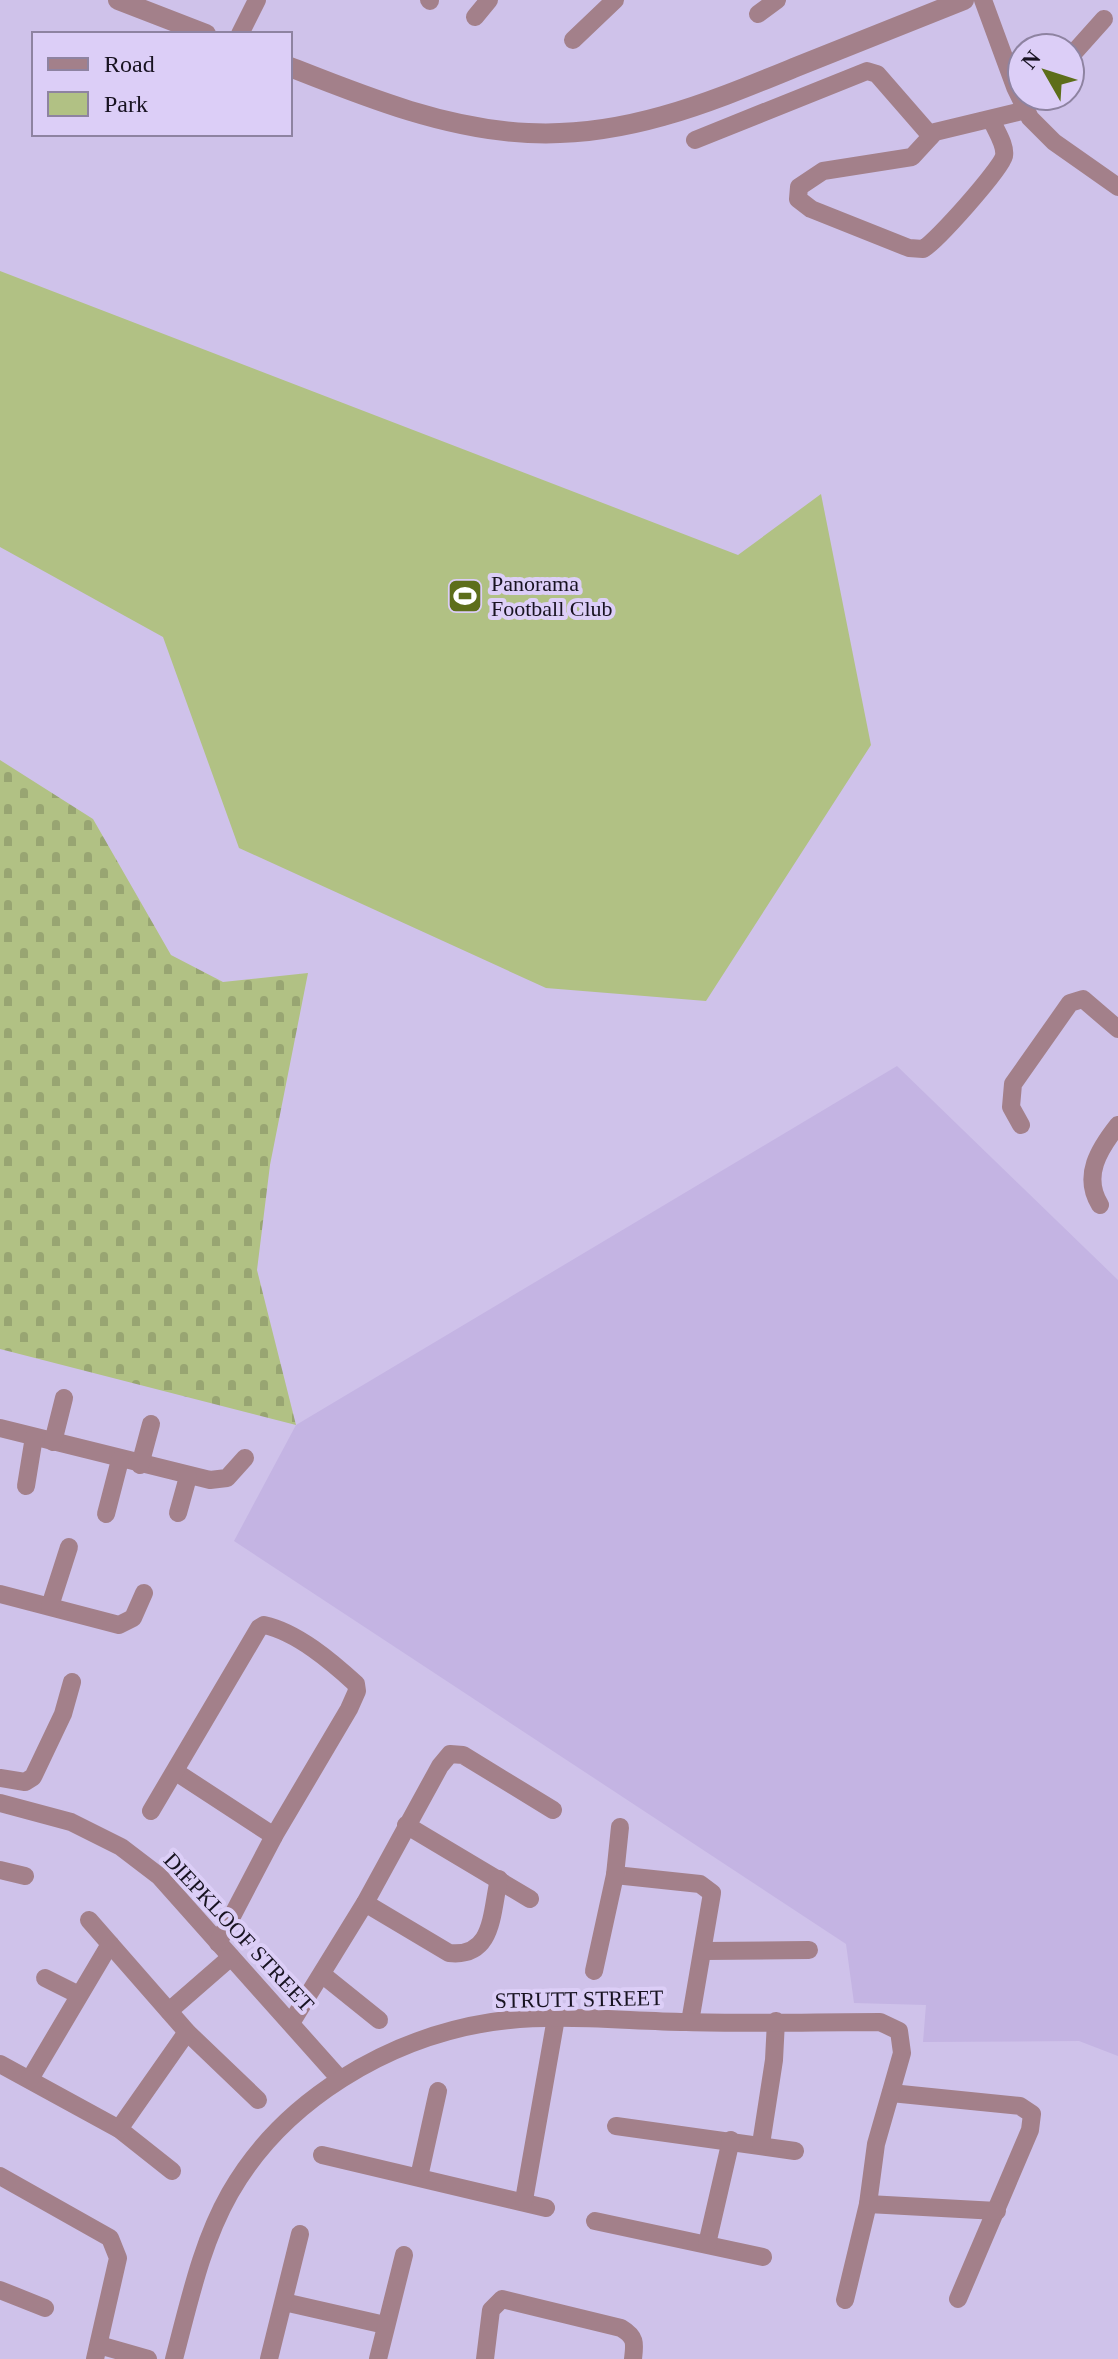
<svg xmlns="http://www.w3.org/2000/svg" width="1118" height="2359" viewBox="0 0 1118 2359" font-family="Georgia,serif">
	<style>
		.built { fill: #c4b4e3 }
		.cemetery { fill: url(#cemetery-stones) }
		.park { fill: #b1c184 }
		.lines { fill: none; stroke-linecap: round; stroke-linejoin: round }
		.minor { stroke: #a3808a; stroke-width: 18 }
		.tertiary { stroke: #a3808a; stroke-width: 20 }
		.labels { text-anchor: middle; dominant-baseline: central; stroke-width: 8; stroke-linejoin: round; paint-order: stroke }
		.poi-label { font-size: 22px; fill: #181321; stroke: #dccef7; text-anchor: start }
		.street-label { font-size: 22px; fill: #181321; stroke: #dccef7 }
	</style>
	<defs>
		<pattern id="cemetery-stones" width="16" height="16" patternUnits="userSpaceOnUse" patternTransform="scale(2)"><rect width="16" height="16" fill="#b1c184"/><path d="M2 7V4a2 2 0 0 1 4 0v3zM10 15v-3a2 2 0 0 1 4 0v3z" fill="#98a572"/></pattern>
	</defs>
	<rect width="100%" height="100%" fill="#cfc2ea"/>
	<!-- built -->
	<path class="built" d="M 897,1066 L 1118,1280 L 1118,2056 L 1079,2041 L 923,2042 L 926,2005 L 854,2003 L 846,1944 L 234,1541 L 296,1425 Z"/>
	<!-- cemetery -->
	<path class="cemetery" d="M 0,760 L 93,819 L 171,955 L 223,982 L 308,973 L 270,1165 L 257,1270 L 296,1425 L 0,1349 Z"/>
	<!-- park -->
	<path class="park" d="M 0,271 L 738,555 L 821,494 L 871,745 L 706,1001 L 546,988 L 239,848 L 163,637 L 0,547 Z"/>
	<g class="lines">
		<!-- minor -->
		<g class="minor">
			<path d="M 429,0 L 430,1"/>
			<path d="M 983,0 L 1015,87 L 1030,118 L 1054,142 L 1118,187"/>
			<path d="M 758,14 L 777,0"/>
			<path d="M 475,17 L 489,0"/>
			<path d="M 240,34 L 257,0"/>
			<path d="M 573,40 L 615,0"/>
			<path d="M 1070,57 L 1104,19"/>
			<path d="M 992,121 C 996,131 1006,145 1004,156 C 1001,169 936,242 923,249 L 909,248 L 811,209 L 798,199 L 799,187 L 823,171 L 912,157 L 935,132 L 1026,110"/>
			<path d="M 695,140 L 867,71 L 877,74 L 931,136"/>
			<path d="M 1021,1125 L 1011,1107 L 1013,1084 L 1070,1003 L 1083,999 L 1118,1029"/>
			<path d="M 1100,1205 C 1082,1176 1099,1149 1118,1125"/>
			<path d="M 0,1428 L 210,1480 L 227,1478 L 245,1458"/>
			<path d="M 53,1442 L 64,1398"/>
			<path d="M 140,1465 L 151,1424"/>
			<path d="M 26,1486 L 34,1437"/>
			<path d="M 178,1513 L 188,1477"/>
			<path d="M 106,1514 L 120,1460"/>
			<path d="M 0,1594 L 119,1625 L 133,1618 L 144,1593"/>
			<path d="M 50,1606 L 69,1547"/>
			<path d="M 176,1772 L 274,1836"/>
			<path d="M 0,1778 L 25,1782 L 33,1777 L 63,1714 L 72,1682"/>
			<path d="M 0,1803 L 71,1822 L 121,1847 L 159,1876 L 339,2078"/>
			<path d="M 151,1811 L 259,1628 L 264,1625 C 297,1632 332,1662 356,1684 L 357,1691 L 349,1709 L 274,1836 L 218,1943"/>
			<path d="M 406,1825 L 530,1899"/>
			<path d="M 0,1870 L 25,1876"/>
			<path d="M 615,1875 L 700,1884 L 712,1893 L 690,2022"/>
			<path d="M 365,1903 L 449,1953 C 494,1958 491,1913 499,1879"/>
			<path d="M 89,1920 L 187,2032 L 258,2100"/>
			<path d="M 704,1951 L 809,1950"/>
			<path d="M 594,1971 L 615,1875 L 620,1827"/>
			<path d="M 323,1975 L 379,2020"/>
			<path d="M 45,1978 L 77,1994"/>
			<path d="M 169,2011 L 231,1957"/>
			<path d="M 291,2023 L 365,1903 L 440,1766 L 450,1754 L 463,1755 L 553,1810"/>
			<path d="M 0,2064 L 119,2129 L 172,2171"/>
			<path d="M 30,2079 L 110,1944"/>
			<path d="M 891,2093 L 1020,2106 L 1032,2114 L 1030,2130 L 958,2299"/>
			<path d="M 616,2126 L 795,2151"/>
			<path d="M 119,2129 L 187,2032"/>
			<path d="M 761,2144 L 774,2060 L 776,2021"/>
			<path d="M 322,2155 L 546,2208"/>
			<path d="M 0,2176 L 110,2238 L 118,2258 L 95,2359"/>
			<path d="M 419,2177 L 438,2091"/>
			<path d="M 524,2200 L 556,2018"/>
			<path d="M 868,2204 L 997,2211"/>
			<path d="M 595,2221 L 763,2257"/>
			<path d="M 707,2244 L 731,2140"/>
			<path d="M 0,2290 L 45,2308"/>
			<path d="M 284,2302 L 385,2325"/>
			<path d="M 99,2345 L 148,2359"/>
			<path d="M 174,2359 C 189,2303 201,2244 230,2193 C 283,2100 388,2038 492,2022 C 555,2013 622,2021 686,2022 C 751,2024 816,2022 880,2022 L 899,2031 L 902,2053 L 876,2144 L 868,2204 L 845,2300"/>
			<path d="M 269,2359 L 300,2234"/>
			<path d="M 378,2359 L 404,2255"/>
			<path d="M 485,2359 L 491,2310 L 502,2299 L 621,2328 C 636,2337 635,2343 633,2359"/>
		</g>
		<!-- tertiary -->
		<g class="tertiary">
			<path d="M 118,0 L 206,34"/>
			<path d="M 290,67 C 366,97 445,129 528,133 C 625,138 708,103 796,67 C 852,45 908,22 964,0"/>
		</g>
	</g>
	<!-- icons -->
	<defs>
		<g id="stadium-square" transform="scale(1.8)"><rect x="-9" y="-9" width="18" height="18" rx="4" fill="#5d6e1a" stroke="#dccef7"/><path d="M0-5a6.5 5 0 1 0 0 10a6.5 5 0 1 0 0-10ZM-3.5-1.8h7v3.6h-7Z" fill="#fff"/></g>
	</defs>
	<g fill-rule="evenodd">
		<use href="#stadium-square" x="465" y="596"/>
	</g>
	<g class="labels">
		<!-- poi labels -->
		<g class="poi-label">
			<text x="491" y="583">Panorama<tspan x="491" dy="25">Football Club</tspan></text>
		</g>
		<!-- street labels -->
		<g class="street-label">
			<text transform="translate(239 1932) rotate(47)">DIEPKLOOF STREET</text>
			<text transform="translate(579 1999) rotate(-1)">STRUTT STREET</text>
		</g>
	</g>
	<!-- legend -->
	<rect x="32" y="32" width="260" height="104" fill="#dccef7" stroke="#8e83a1" stroke-width="2"/>
	<rect x="48" y="58" width="40" height="12" fill="#a3808a" stroke="#8e83a1" stroke-width="2"/>
	<text x="104" y="72" font-size="24" fill="#181321">Road</text>
	<rect x="48" y="92" width="40" height="24" fill="#b1c184" stroke="#8e83a1" stroke-width="2"/>
	<text x="104" y="112" font-size="24" fill="#181321">Park</text>
	<!-- north arrow -->
	<g transform="translate(1046 72) rotate(309)"><circle r="38" fill="#dccef7" stroke="#8e83a1" stroke-width="2"/>
	<path d="M0-6L14 30L0 20L-14 30Z" fill="#5d6e1a"/>
	<text y="-12" font-size="22" font-weight="bold" text-anchor="middle" fill="#181321">N</text>
	</g>
</svg>
